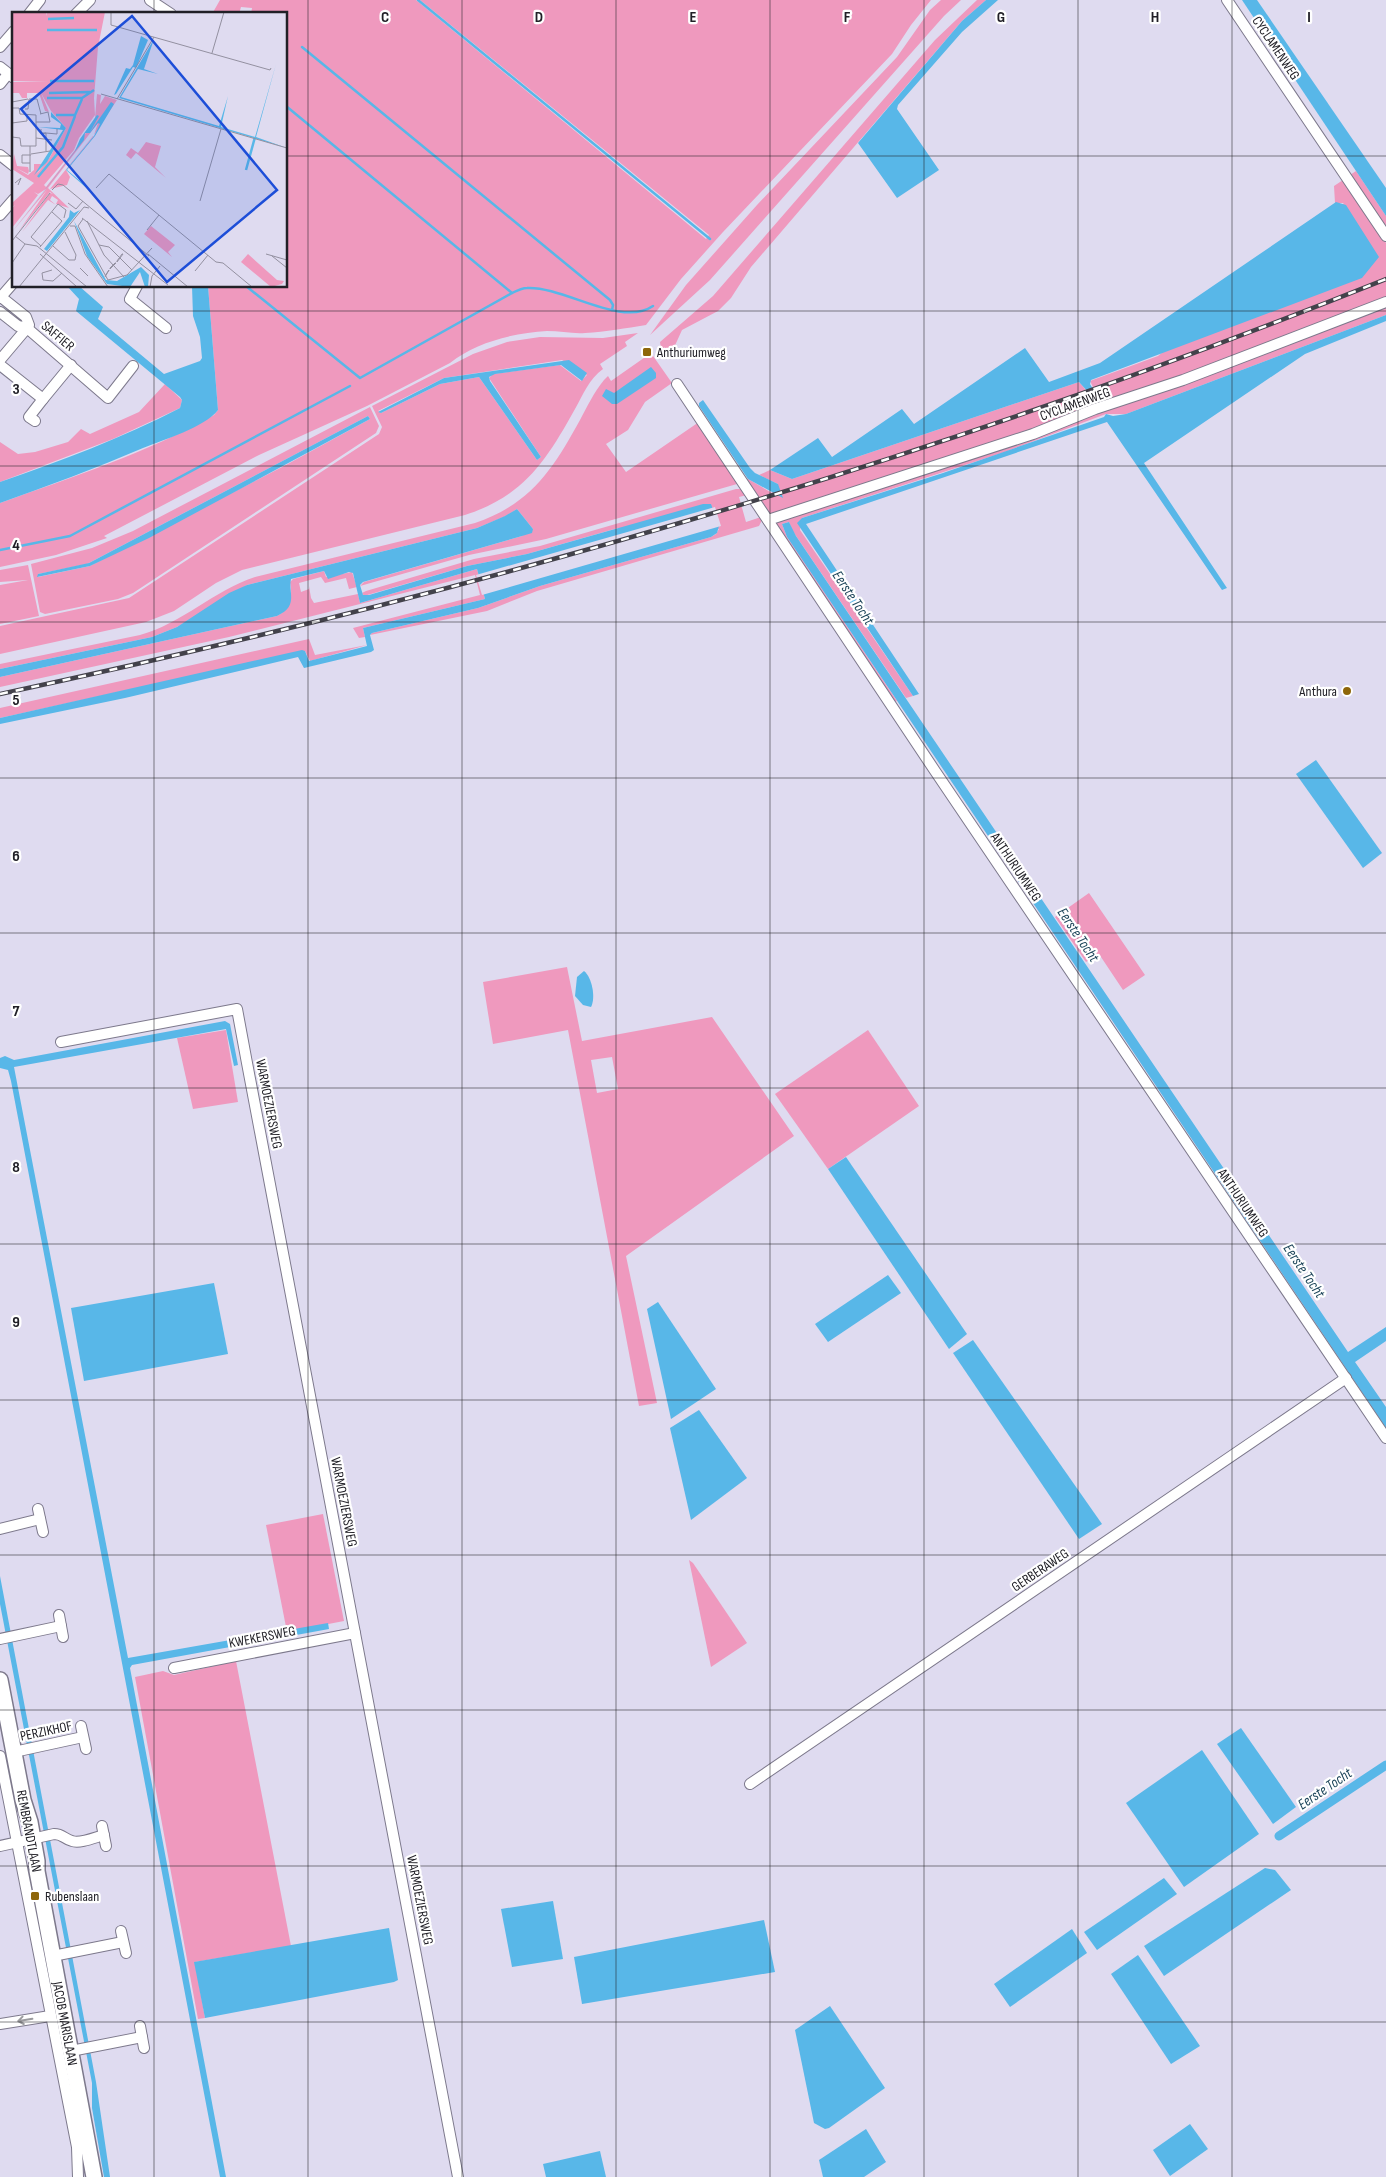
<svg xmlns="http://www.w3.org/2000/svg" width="1386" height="2177" viewBox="0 0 1386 2177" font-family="'Sofia Sans Condensed',sans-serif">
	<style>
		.green { fill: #ef99be; fill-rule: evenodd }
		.water { fill: #58b7e8 }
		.pier { fill: #dfdbf0 }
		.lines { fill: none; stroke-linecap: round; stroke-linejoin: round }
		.stream { stroke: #58b7e8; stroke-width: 2.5 }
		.canal { stroke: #58b7e8; stroke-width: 9 }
		.minor-casing { stroke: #7d798c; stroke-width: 12 }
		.secondary-casing { stroke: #7d798c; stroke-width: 18 }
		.minor { stroke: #fff; stroke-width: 10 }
		.secondary { stroke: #fff; stroke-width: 15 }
		.rail-casing { stroke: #43424b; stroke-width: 4.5 }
		.rail { stroke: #fff; stroke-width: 2.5; stroke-dasharray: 8; stroke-linecap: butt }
		.oneway { stroke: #9b9b9e }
		.grid { fill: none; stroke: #212027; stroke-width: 1; stroke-opacity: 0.55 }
		.poi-dot { fill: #8e660a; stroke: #fff; stroke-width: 2 }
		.labels { text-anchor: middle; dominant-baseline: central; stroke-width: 4.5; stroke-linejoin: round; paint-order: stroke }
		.street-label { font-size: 14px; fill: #212027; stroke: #fff }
		.poi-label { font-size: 14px; fill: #212027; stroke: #fff; text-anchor: start }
		.water-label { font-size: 15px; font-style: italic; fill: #1e465b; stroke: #fff }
		.inset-river { fill: none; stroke: #58b7e8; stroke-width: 2.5 }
		.inset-road { fill: none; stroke: #9390a0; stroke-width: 1 }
		.view { fill: #1d4ed8; fill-opacity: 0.15; stroke: #1d4ed8; stroke-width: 2.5 }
		.inset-edge { fill: none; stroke: #212027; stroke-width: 2.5 }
		.grid-label { font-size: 16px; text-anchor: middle; font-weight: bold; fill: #212027; stroke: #fff; stroke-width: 4.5; stroke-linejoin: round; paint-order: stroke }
	</style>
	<rect width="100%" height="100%" fill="#dfdbf0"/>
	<!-- green -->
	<g class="green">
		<path d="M 220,0 L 416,0 L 706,239 L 709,235 L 420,0 L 931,0 L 911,25 L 892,54 L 723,232 L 681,279 L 646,325 C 626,328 606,332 585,333 C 573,334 560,331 547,331 C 514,333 476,342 450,363 L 367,406 L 259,455 L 104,536 L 107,538 L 56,555 L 0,567 L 0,503 C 72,477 147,453 214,415 L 218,410 L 208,286 L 286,286 L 286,14 L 251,14 L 252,8 L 241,7 L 239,14 L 212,14 Z"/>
		<path d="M 941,0 L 961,0 L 944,16 L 710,280 L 650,335 L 686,285 L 757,205 L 897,57 L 930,10 Z"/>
		<path d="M 977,0 L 986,0 L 962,21 L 751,267 L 731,298 L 718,311 L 682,330 L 672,352 L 661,349 L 660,342 L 713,296 L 935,40 Z"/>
		<path d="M 1356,171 L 1386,216 L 1386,228 L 1350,175 Z"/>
		<path d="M 1343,180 L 1386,243 L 1386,315 L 1126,414 L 1106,414 L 1005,452 L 802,518 L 800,530 L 913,696 L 906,698 L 792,530 L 789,522 L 782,524 L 787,537 L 897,701 L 895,702 L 743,476 L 772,493 L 778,484 L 759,475 L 770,470 L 792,479 L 1079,382 L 1097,403 L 1100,401 L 1090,381 L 1158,356 L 1344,203 L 1335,203 L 1334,186 Z"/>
		<path d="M 638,333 L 625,342 L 627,346 L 600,364 L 603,369 C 589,379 583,395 575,409 C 546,461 524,496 465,515 L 242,570 L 216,583 L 174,611 L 146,622 L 0,654 L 0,626 L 129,598 L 379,434 L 382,427 L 372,406 L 473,354 L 507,342 L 540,337 L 603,338 ZM 562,360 L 587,375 L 581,381 L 560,365 L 493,374 L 489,378 L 541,457 L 537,460 L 479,377 L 440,384 L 381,413 L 378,411 L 444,378 Z"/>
		<path d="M 651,353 L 672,383 L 645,402 L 628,430 L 606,444 L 626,472 L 699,422 L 737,484 L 546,539 L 469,555 L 360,586 L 364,582 L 522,536 L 533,529 L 517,509 L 506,516 L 477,528 L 247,585 L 177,627 L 152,637 L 0,669 L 0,664 L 140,635 C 183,623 213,591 255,577 L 475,523 C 531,504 553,469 580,420 C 587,407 594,392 604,380 L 608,376 L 611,381 Z"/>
		<path d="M 165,384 L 182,400 L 180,408 L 113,439 L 0,482 L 0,442 L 18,454 L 35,452 L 68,442 L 81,429 L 90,434 L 139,412 Z"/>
		<path d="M 370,407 L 379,426 L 376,433 L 133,593 L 118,599 L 45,614 L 40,612 L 31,564 L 92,548 L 133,531 ZM 368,416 L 370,419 L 284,466 L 90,566 L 38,577 L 38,574 L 87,564 Z"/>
		<path d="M 736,489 L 741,489 L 747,495 L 739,497 L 746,522 L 761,517 L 762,520 L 759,526 L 537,591 L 487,611 L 370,635 L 372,633 L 478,608 L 540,586 L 711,537 L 716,534 L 719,529 L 618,528 L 527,554 L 467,566 L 364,596 L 362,593 L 366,591 L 474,559 L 540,546 Z"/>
		<path d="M 28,565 L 39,616 L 0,624 L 0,585 L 28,580 L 0,582 L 0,570 Z"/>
		<path d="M 477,569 L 485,599 L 363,628 L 365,637 L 359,638 L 353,628 L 480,595 L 475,575 L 229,637 L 0,687 L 0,677 L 277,616 C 290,610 293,595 290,582 L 293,579 L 324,571 L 326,577 L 352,572 L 357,587 L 349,589 L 346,578 L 325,583 L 321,577 L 299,583 L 301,592 L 309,589 L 309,586 L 311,598 L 314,603 L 358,594 L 360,603 Z"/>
		<path d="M 309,639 L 315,655 L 367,645 L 310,661 L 305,651 L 0,718 L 0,708 Z"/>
		<path d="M 1089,893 L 1145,975 L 1123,990 L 1099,954 L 1086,962 L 1055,917 Z"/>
		<path d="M 567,967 L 582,1041 L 712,1017 L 794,1136 L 626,1256 L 657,1403 L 639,1406 L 568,1030 L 493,1044 L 483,982 ZM 612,1057 L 618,1089 L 597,1093 L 591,1060 Z"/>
		<path d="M 226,1030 L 238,1102 L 193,1109 L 177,1038 Z"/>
		<path d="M 868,1030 L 919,1106 L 828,1169 L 775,1094 Z"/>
		<path d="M 323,1514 L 344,1621 L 287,1632 L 266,1525 Z"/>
		<path d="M 689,1560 L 693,1563 L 747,1643 L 711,1667 Z"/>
		<path d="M 236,1661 L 291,1946 L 195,1962 L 205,2018 L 198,2019 L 135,1677 L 163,1671 L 174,1675 Z"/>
	</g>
	<!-- water -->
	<g class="water">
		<path d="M 986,0 L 998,0 L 962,32 L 898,105 L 897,109 L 939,170 L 897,198 L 858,143 L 962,21 Z"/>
		<path d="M 1242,0 L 1257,0 L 1386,188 L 1386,216 Z"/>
		<path d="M 1336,202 L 1346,205 L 1379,257 L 1362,278 L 1091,380 L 1090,384 L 1100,401 L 1098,403 L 1079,382 L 792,479 L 770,470 L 818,438 L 832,457 L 902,409 L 914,424 L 1025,348 L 1049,382 L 1100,363 Z"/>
		<path d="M 67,286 L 79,286 L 103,307 L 98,319 L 164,374 L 200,361 L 202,358 L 200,337 L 193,316 L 192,286 L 208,286 L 218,410 C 205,427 163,440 143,448 C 96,468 48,486 0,503 L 0,482 C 61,461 122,438 180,408 L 182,400 L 180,397 L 76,311 L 79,299 Z"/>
		<path d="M 1386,315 L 1386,321 L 1305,354 L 1144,463 L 1227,588 L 1222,590 L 1107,422 L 806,524 L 919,694 L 913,696 L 797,523 L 802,518 L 943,473 L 1104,417 L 1106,414 L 1113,416 L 1126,414 Z"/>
		<path d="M 569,360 L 587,373 L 582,381 L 561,365 L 495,374 L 489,377 L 490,381 L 541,457 L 537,460 L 479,377 L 440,384 L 381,413 L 378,412 L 444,378 Z"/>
		<path d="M 651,367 L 656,373 L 656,378 L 617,404 L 612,404 L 602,396 L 606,389 L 614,393 Z"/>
		<path d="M 703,400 L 750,468 L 755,473 L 778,484 L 783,498 L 748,479 L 699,406 L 699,403 Z"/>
		<path d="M 368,416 L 370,419 L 149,538 L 90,566 L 37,577 L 38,574 L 89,563 Z"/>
		<path d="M 703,504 L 711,504 L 719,526 L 717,533 L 711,537 L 540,586 L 478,608 L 372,633 L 370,635 L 374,650 L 371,652 L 304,668 L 298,657 L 125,698 L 0,724 L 0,718 L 302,650 L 305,651 L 309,661 L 367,646 L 363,628 L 485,599 L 477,569 L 360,603 L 353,573 L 349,572 L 328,579 L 324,571 L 291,579 C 288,593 299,606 277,616 L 0,677 L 0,669 L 152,637 L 177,627 L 229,593 L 247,585 L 477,528 L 505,516 L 517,509 L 533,529 L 532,533 L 522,536 L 363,582 L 360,585 L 363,595 L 369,595 L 467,566 L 527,554 Z"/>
		<path d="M 789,522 L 796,536 L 1348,1352 L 1386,1327 L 1386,1341 L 1355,1362 L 1386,1407 L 1386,1428 L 787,537 L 782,524 Z"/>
		<path d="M 1316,760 L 1382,853 L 1363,868 L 1296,774 Z"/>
		<path d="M 584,971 C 592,977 596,998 591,1007 L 583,1005 L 575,996 L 577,977 Z"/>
		<path d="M 225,1021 L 230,1024 L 238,1065 L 234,1066 L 226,1029 L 14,1067 L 128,1658 L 328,1623 L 329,1629 L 132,1665 L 130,1668 L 226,2177 L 220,2177 L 11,1081 L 8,1070 L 0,1068 L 0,1058 L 5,1056 L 14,1060 Z"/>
		<path d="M 846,1157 L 967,1334 L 949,1349 L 828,1169 Z"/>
		<path d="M 888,1275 L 901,1293 L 828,1342 L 815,1324 Z"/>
		<path d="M 214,1283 L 228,1354 L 84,1381 L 71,1308 Z"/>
		<path d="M 658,1302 L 716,1389 L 671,1419 L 647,1309 Z"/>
		<path d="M 973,1340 L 1102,1524 L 1079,1539 L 953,1353 Z"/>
		<path d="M 699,1410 L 747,1478 L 691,1520 L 670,1428 Z"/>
		<path d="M 0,1576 L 96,2082 L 110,2177 L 104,2177 L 92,2108 L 92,2083 L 0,1604 Z"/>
		<path d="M 1241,1728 L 1296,1807 L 1273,1824 L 1217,1744 Z"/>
		<path d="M 1202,1750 L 1259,1834 L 1184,1887 L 1126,1803 Z"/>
		<path d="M 1265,1868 L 1275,1870 L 1291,1890 L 1164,1976 L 1144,1946 Z"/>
		<path d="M 1164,1878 L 1177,1894 L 1097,1950 L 1084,1932 Z"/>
		<path d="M 553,1901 L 563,1959 L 512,1967 L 501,1909 Z"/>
		<path d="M 764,1920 L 775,1972 L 582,2004 L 574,1957 Z"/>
		<path d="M 389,1928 L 398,1980 L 394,1982 L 205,2018 L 194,1962 Z"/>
		<path d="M 1072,1929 L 1087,1953 L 1010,2007 L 994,1984 Z"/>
		<path d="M 1138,1955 L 1200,2046 L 1171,2064 L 1111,1974 Z"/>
		<path d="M 830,2006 L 885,2088 L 829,2128 L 825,2129 L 814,2123 L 795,2030 Z"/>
		<path d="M 1190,2124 L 1208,2149 L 1170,2176 L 1153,2150 Z"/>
		<path d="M 866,2129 L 886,2162 L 864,2177 L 823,2177 L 819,2160 Z"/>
		<path d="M 600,2151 L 606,2177 L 546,2177 L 543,2164 Z"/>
	</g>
	<!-- pier -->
	<path class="pier" d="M 715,507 L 721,526 L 482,595 L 476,575 Z"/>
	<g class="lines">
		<!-- stream -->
		<g class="stream">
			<path d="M 418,0 L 710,239"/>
			<path d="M 302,47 L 610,300 L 613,305 L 612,310"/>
			<path d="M 286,106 L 512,293"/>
			<path d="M 246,286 L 360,378 L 512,293 C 516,291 522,288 527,288 C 564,286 621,328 653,306"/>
			<path d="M 0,550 L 70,536 L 350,386"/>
		</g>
		<!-- canal -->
		<path class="canal" d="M 1279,1836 L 1386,1765"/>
		<!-- minor casing -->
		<g class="minor-casing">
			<g id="minor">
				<path d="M 150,0 L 171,14"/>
				<path d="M 1227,0 L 1386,236"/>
				<path d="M 29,14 L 40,0"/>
				<path d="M 76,14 L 90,0"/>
				<path d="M 0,47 L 14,31"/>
				<path d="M 0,67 L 14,78"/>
				<path d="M 0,84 L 8,74"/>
				<path d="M 0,155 L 14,166"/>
				<path d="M 0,215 L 14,199"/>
				<path d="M 137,286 L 130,299 L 166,328"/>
				<path d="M 0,298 L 14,282"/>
				<path d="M 0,312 L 18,326 L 27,328 L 29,325 L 26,317 L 1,297"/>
				<path d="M 0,360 L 27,328 L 108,398 L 133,366"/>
				<path d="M 0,365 L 43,399 L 29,417 L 35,421"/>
				<path d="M 677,384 L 935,771 L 1386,1438"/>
				<path d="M 43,399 L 71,365"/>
				<path d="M 768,520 L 1033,434 L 1095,409 L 1183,380 L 1386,302"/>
				<path d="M 61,1042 L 237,1009 L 247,1063 L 458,2177"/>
				<path d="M 38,1509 L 43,1532"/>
				<path d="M 0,1529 L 40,1519"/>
				<path d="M 59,1615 L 63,1637"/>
				<path d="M 0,1639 L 61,1626"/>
				<path d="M 174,1668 L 355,1633"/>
				<path d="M 81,1726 L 86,1749"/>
				<path d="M 14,1752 L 83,1737"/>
				<path d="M 0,1756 L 77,2147 L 78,2177"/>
				<path d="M 750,1784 L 1346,1378"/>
				<path d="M 102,1826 L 106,1846"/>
				<path d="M 0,1846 L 54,1834 C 63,1834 64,1839 72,1841 C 80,1844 96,1837 104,1835"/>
				<path d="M 121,1931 L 126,1953"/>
				<path d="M 53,1956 L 123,1942"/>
				<path d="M 0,2024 L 50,2016"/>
				<path d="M 140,2026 L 144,2048"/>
				<path d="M 71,2051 L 142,2037"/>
			</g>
		</g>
		<!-- secondary casing -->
		<g class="secondary-casing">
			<g id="secondary">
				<path id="s1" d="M 0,1680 L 23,1800 L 30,1822 L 37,1861 L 37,1871 L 94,2177"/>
			</g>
		</g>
		<!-- minor -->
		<use href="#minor" class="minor"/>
		<!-- secondary -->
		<use href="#secondary" class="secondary"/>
		<!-- rail casing -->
		<g class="rail-casing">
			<path id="rail" d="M 0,694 C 473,594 937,459 1386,279"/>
		</g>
		<!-- rail -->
		<use href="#rail" class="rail"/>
	</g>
	<!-- one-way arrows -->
	<defs><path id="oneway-shaft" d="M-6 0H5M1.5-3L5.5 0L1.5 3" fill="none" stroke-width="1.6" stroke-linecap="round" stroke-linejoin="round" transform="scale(1.25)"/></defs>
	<use class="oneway" href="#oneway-shaft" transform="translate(25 2020) rotate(171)"/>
	<!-- grid -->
	<path class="grid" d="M 154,0 L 154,14M 308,0 L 308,2177M 462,0 L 462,2177M 616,0 L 616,2177M 770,0 L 770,2177M 924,0 L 924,2177M 1078,0 L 1078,2177M 1232,0 L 1232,2177M 0,156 L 14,156M 286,156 L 1386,156M 154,286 L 154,2177M 0,311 L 1386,311M 0,466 L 1386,466M 0,622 L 1386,622M 0,778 L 1386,778M 0,933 L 1386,933M 0,1088 L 1386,1088M 0,1244 L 1386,1244M 0,1400 L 1386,1400M 0,1555 L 1386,1555M 0,1710 L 1386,1710M 0,1866 L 1386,1866M 0,2022 L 1386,2022"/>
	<!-- markers -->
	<g class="poi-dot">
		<rect x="642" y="347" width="10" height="10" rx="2.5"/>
		<circle cx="1347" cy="691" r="5"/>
		<rect x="30" y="1891" width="10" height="10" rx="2.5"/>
	</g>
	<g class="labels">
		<!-- street labels -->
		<g class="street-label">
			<text transform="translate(1276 48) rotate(56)">CYCLAMENWEG</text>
			<text transform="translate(58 336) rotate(40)">SAFFIER</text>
			<text transform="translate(1075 404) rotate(-20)">CYCLAMENWEG</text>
			<text transform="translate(1016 867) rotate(56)">ANTHURIUMWEG</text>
			<text transform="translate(269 1104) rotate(79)">WARMOEZIERSWEG</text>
			<text transform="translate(1243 1203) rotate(56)">ANTHURIUMWEG</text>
			<text transform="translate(344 1502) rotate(79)">WARMOEZIERSWEG</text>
			<text transform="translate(1040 1570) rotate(-34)">GERBERAWEG</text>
			<text transform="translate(262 1637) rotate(-11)">KWEKERSWEG</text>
			<text transform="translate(46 1731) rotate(-12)">PERZIKHOF</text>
			<text transform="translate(29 1831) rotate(79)">REMBRANDTLAAN</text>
			<text transform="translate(420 1900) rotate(79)">WARMOEZIERSWEG</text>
			<text stroke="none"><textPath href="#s1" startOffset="350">JACOB MARISLAAN</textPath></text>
		</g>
		<!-- poi labels -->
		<g class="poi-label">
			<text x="657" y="352">Anthuriumweg</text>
			<text x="1337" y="691" text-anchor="end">Anthura</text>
			<text x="45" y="1896">Rubenslaan</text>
		</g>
		<!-- water labels -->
		<g class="water-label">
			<text transform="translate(853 598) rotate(56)">Eerste Tocht</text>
			<text transform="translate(1078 935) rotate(56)">Eerste Tocht</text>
			<text transform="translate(1304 1271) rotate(56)">Eerste Tocht</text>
			<text transform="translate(1325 1789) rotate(-34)">Eerste Tocht</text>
		</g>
	</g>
	<!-- overview -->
	<g transform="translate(12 12)">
		<rect width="275" height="275" fill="#dfdbf0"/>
		<path d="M 0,0 L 34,0 L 35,4 L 35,0 L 93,0 L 86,35 L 82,86 L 83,103 L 67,126 L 62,138 L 32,173 L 34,175 L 63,138 L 83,106 L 85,82 L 89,83 L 88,92 L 93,84 L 105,88 L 82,123 L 86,111 L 36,176 L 57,196 L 44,192 L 46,188 L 40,184 L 38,188 L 44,193 L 36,188 L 10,220 L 38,181 L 41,182 L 38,180 L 7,219 L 35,178 L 0,220 L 34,177 L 26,182 L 22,180 L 26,183 L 0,216 L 0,196 L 3,193 L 0,195 L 0,191 L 22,171 L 0,157 L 2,142 L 5,154 L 16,155 L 17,159 L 16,162 L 4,156 L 16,163 L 22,158 L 22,152 L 31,152 L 24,163 L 38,145 L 54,116 L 39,99 L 29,81 L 37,100 L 33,99 L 27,81 L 15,81 L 15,86 L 10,86 L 7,81 L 0,81 L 0,70 L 36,69 L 0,69 ZM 81,124 L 82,124 L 54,158 L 58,165 L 55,173 L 38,177 ZM 134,130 L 149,134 L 143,155 L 154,166 L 124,141 L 119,147 L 114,143 L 119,136 L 126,141 ZM 139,214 L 163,233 L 156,240 L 160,245 L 132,222 ZM 236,242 L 265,268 L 272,269 L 270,272 L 259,275 L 229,250 Z" fill="#ef99be"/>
		<path d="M 129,24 L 136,28 L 124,56 L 121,55 L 104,82 L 102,83 L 114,56 L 118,57 L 121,53 ZM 142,27 L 132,57 L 146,62 L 126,57 L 109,85 L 207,114 L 216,84 L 209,115 L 243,125 L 264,52 L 244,125 L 275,136 L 107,86 ZM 99,90 L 102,92 L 83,124 L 55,158 L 73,173 L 79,180 L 54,158 L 82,124 L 88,112 L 86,111 L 78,121 L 73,121 L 72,128 L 0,220 L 63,139 L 68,127 L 85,103 L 87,104 L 78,120 ZM 39,100 L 54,116 L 35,150 L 22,163 L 51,118 L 26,115 L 48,116 L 49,112 L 39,105 ZM 58,198 L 62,201 L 68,198 L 35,239 L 32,237 L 57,205 ZM 62,209 L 94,268 L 105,269 L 129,255 L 137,263 L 136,275 L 133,275 L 128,260 L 118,275 L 95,272 L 75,244 Z" fill="#58b7e8"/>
		<path class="inset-river" d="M 36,7 L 62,6M 35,18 L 85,18M 38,69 L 82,69M 37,81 L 78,80M 35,86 L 70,86 L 82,78M 44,103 L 63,103 L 70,87M 234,158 L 243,125M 26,165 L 51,135 L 63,104"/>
		<path class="inset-road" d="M 99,0 L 99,13 L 258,58 L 259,56M 200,41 L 212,0M 89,82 L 275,136M 105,87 L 142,25M 0,90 L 16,87M 0,96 L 7,96 L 8,102 L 24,103 L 24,134 L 9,134 L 8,126 L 0,125M 13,97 L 16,97 L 17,87 L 25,87 L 29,102M 24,110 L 38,110 L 36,100 L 28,102M 0,111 L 15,109 L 15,102M 29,121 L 34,121 L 29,122 L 29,117M 24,126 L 40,128M 34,139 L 34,121 L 45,122 L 45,117M 19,142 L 38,139M 18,151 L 10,151 L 10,143 L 19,143M 18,160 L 18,134M 3,171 L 9,166 L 6,173M 84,176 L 97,162 L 204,250 L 211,251 L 240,275M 40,178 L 46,172 L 51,173 L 137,244M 188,189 L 209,117M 56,191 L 64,197 L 71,189M 70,206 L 156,273M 71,207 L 66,214 L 96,268 L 115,263 L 140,236M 75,209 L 92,243 L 112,265M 58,214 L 63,214 L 73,242 L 96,275M 135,218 L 147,203M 3,224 L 13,232 L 25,234 L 75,275M 0,229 L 38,181M 87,233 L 97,235 L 120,258M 29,234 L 19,225 L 46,192 L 54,198 L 52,206M 41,234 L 57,248 L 63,248 L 64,243 L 53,220M 28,235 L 50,209 L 40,200M 28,242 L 65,275M 111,242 L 105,250 L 105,249 L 110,242 ZM 136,242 L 176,275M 254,242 L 275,248M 260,244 L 275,256M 0,251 L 13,232M 103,251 L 104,251 L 98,257 L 98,256 ZM 40,258 L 30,261 L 31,268 L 41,269 L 50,261M 183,259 L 196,243M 74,262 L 68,256 L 76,264M 93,264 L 97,258 L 93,265M 7,275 L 72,195 L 77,196M 138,275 L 140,264 L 148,254"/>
		<path class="view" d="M 120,4 L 265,178 L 155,270 L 9,97 Z"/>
		<rect width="275" height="275" class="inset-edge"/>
	</g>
	<g class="grid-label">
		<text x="385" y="22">C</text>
		<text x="539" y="22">D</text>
		<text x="693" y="22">E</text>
		<text x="847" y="22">F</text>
		<text x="1001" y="22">G</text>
		<text x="1155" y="22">H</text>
		<text x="1309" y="22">I</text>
		<text x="16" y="394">3</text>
		<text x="16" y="550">4</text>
		<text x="16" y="705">5</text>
		<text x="16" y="861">6</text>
		<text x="16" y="1016">7</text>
		<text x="16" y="1172">8</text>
		<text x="16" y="1327">9</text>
	</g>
</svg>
